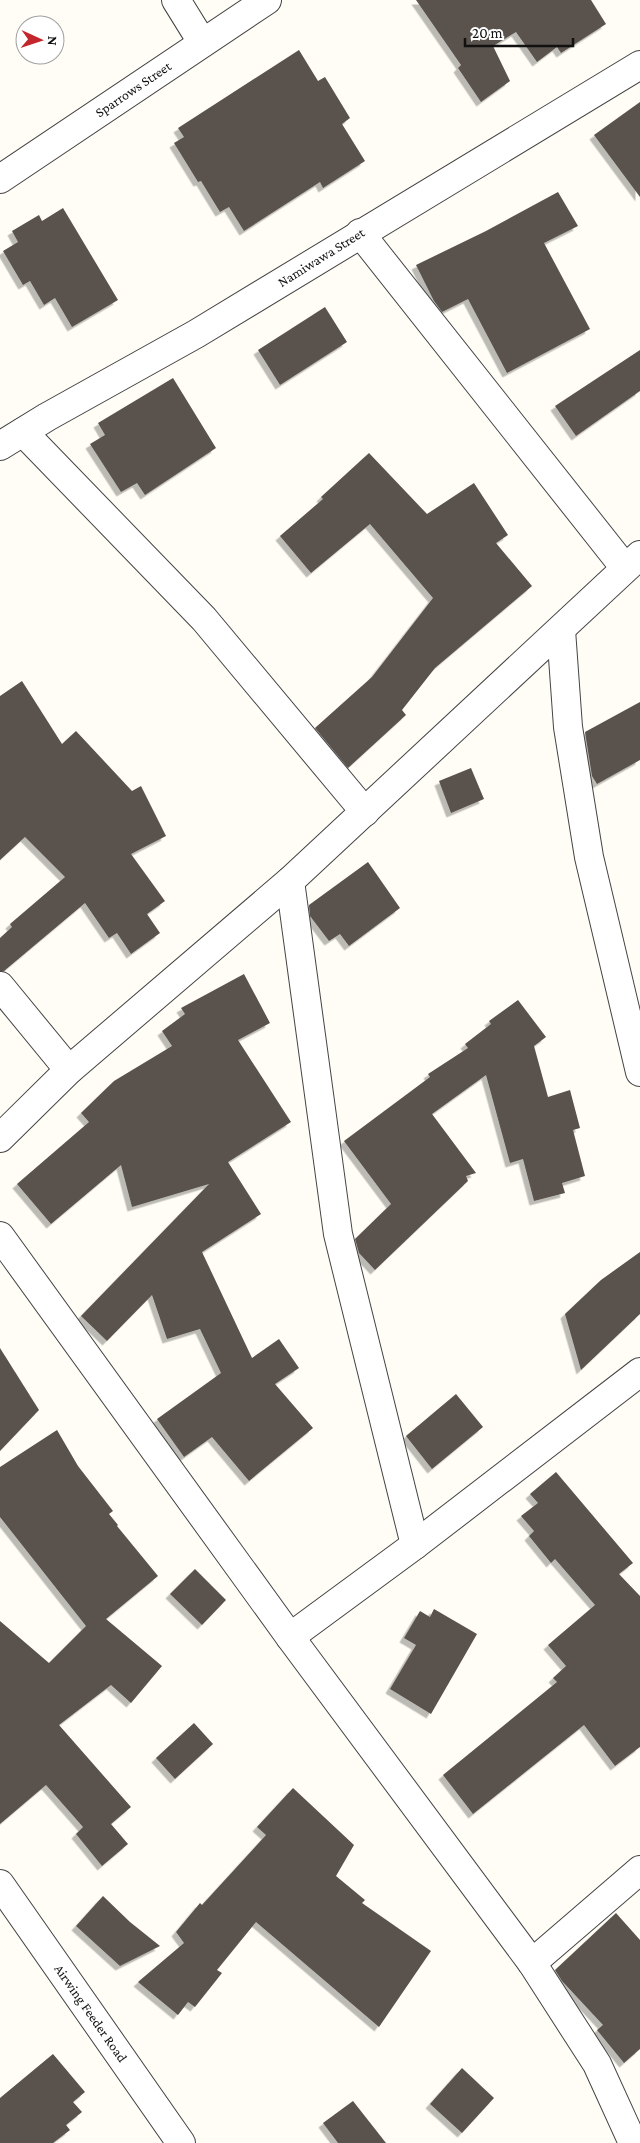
<svg xmlns="http://www.w3.org/2000/svg" width="640" height="2143" viewBox="0 0 640 2143" font-family="'Crimson Pro',serif">
	<style>
		.building { fill: #5a524d; filter: url(#shadow) }
		.lines { fill: none; stroke-linecap: round; stroke-linejoin: round }
		.minor-casing { stroke: #444; stroke-width: 30 }
		.minor { stroke: #fff; stroke-width: 28 }
		.labels { text-anchor: middle; dominant-baseline: central; stroke-width: 5; stroke-linejoin: round; paint-order: stroke }
		.street-label { font-size: 14px; fill: #111; stroke: #fff }
	</style>
	<defs>
		<filter id="shadow"><feDropShadow dx="-4.5" dy="4.5" stdDeviation="0" flood-color="#0004"/></filter>
	</defs>
	<rect width="100%" height="100%" fill="#fffdf5"/>
	<!-- building -->
	<g class="building">
		<path d="M 416,0 L 591,0 L 606,24 L 561,53 L 557,47 L 537,62 L 516,32 L 493,46 L 510,81 L 481,102 L 458,68 L 461,65 Z"/>
		<path d="M 299,50 L 318,81 L 325,77 L 350,118 L 342,124 L 365,161 L 323,188 L 320,182 L 244,231 L 229,207 L 220,212 L 201,181 L 198,182 L 174,143 L 184,137 L 178,128 Z"/>
		<path d="M 640,102 L 640,197 L 594,135 Z"/>
		<path d="M 558,192 L 578,226 L 544,243 L 590,329 L 507,373 L 468,299 L 442,312 L 434,301 L 416,265 L 486,231 Z"/>
		<path d="M 63,208 L 118,300 L 72,327 L 55,298 L 44,305 L 30,281 L 23,285 L 3,251 L 18,242 L 12,231 L 39,215 L 42,221 Z"/>
		<path d="M 325,307 L 347,342 L 280,385 L 258,350 Z"/>
		<path d="M 640,350 L 640,391 L 576,436 L 555,406 Z"/>
		<path d="M 173,378 L 216,448 L 145,495 L 137,483 L 121,492 L 90,444 L 105,435 L 98,423 Z"/>
		<path d="M 369,453 L 427,514 L 474,483 L 508,535 L 496,543 L 532,586 L 435,668 L 402,710 L 406,715 L 348,768 L 315,728 L 372,677 L 433,598 L 370,524 L 311,573 L 280,536 L 323,499 L 321,497 Z"/>
		<path d="M 22,681 L 62,744 L 76,731 L 132,791 L 141,786 L 166,836 L 131,854 L 165,901 L 147,914 L 160,933 L 131,954 L 117,933 L 109,938 L 85,903 L 4,971 L 0,971 L 0,938 L 12,927 L 10,924 L 65,877 L 25,837 L 0,860 L 0,696 Z"/>
		<path d="M 640,702 L 640,760 L 597,784 L 592,776 L 585,732 Z"/>
		<path d="M 471,768 L 484,799 L 451,813 L 439,781 Z"/>
		<path d="M 368,862 L 400,908 L 349,946 L 340,934 L 329,941 L 310,916 L 309,905 Z"/>
		<path d="M 244,974 L 270,1023 L 238,1040 L 291,1122 L 228,1162 L 261,1214 L 202,1252 L 252,1358 L 279,1339 L 299,1368 L 275,1384 L 313,1428 L 249,1481 L 212,1437 L 184,1457 L 157,1419 L 221,1373 L 200,1329 L 167,1339 L 152,1295 L 107,1341 L 81,1316 L 209,1184 L 132,1207 L 121,1165 L 51,1224 L 17,1184 L 89,1122 L 81,1113 L 114,1081 L 172,1046 L 162,1031 L 185,1014 L 181,1008 Z"/>
		<path d="M 518,1000 L 546,1037 L 534,1046 L 548,1097 L 570,1090 L 580,1128 L 573,1130 L 585,1176 L 562,1183 L 565,1193 L 534,1201 L 523,1159 L 510,1163 L 486,1075 L 432,1114 L 476,1173 L 466,1176 L 468,1181 L 375,1270 L 359,1253 L 355,1239 L 391,1204 L 344,1141 L 430,1077 L 428,1074 L 468,1048 L 465,1044 L 491,1024 L 489,1021 Z"/>
		<path d="M 640,1252 L 640,1314 L 581,1370 L 565,1314 L 601,1280 Z"/>
		<path d="M 0,1348 L 39,1410 L 0,1451 Z"/>
		<path d="M 456,1394 L 483,1427 L 432,1469 L 406,1436 Z"/>
		<path d="M 57,1430 L 78,1466 L 113,1511 L 109,1514 L 118,1525 L 117,1526 L 158,1576 L 106,1619 L 162,1666 L 131,1703 L 111,1685 L 59,1725 L 131,1807 L 111,1824 L 128,1844 L 102,1866 L 76,1834 L 83,1827 L 46,1785 L 0,1824 L 0,1621 L 49,1663 L 86,1626 L 0,1517 L 0,1467 Z"/>
		<path d="M 556,1472 L 633,1563 L 619,1574 L 640,1596 L 640,1747 L 615,1766 L 584,1725 L 473,1814 L 443,1775 L 557,1682 L 553,1678 L 566,1666 L 548,1645 L 595,1605 L 555,1559 L 551,1563 L 529,1536 L 534,1531 L 521,1516 L 538,1503 L 530,1494 Z"/>
		<path d="M 195,1569 L 226,1600 L 202,1625 L 170,1594 Z"/>
		<path d="M 434,1609 L 477,1634 L 431,1714 L 390,1689 L 416,1645 L 404,1638 L 420,1611 L 430,1617 Z"/>
		<path d="M 194,1723 L 213,1744 L 175,1779 L 156,1758 Z"/>
		<path d="M 293,1788 L 354,1845 L 336,1876 L 365,1900 L 362,1903 L 431,1951 L 379,2027 L 256,1922 L 217,1970 L 222,1973 L 195,2007 L 188,2002 L 178,2015 L 138,1982 L 184,1943 L 176,1932 L 200,1903 L 202,1905 L 266,1835 L 257,1827 Z"/>
		<path d="M 103,1896 L 130,1922 L 160,1946 L 120,1966 L 76,1926 Z"/>
		<path d="M 616,1913 L 640,1940 L 640,2049 L 624,2063 L 597,2030 L 603,2025 L 562,1981 L 555,1970 Z"/>
		<path d="M 53,2054 L 85,2092 L 73,2102 L 82,2112 L 66,2125 L 70,2130 L 53,2143 L 0,2143 L 0,2098 Z"/>
		<path d="M 462,2068 L 494,2098 L 462,2133 L 430,2104 Z"/>
		<path d="M 353,2101 L 386,2143 L 338,2143 L 323,2123 Z"/>
	</g>
	<g class="lines">
		<!-- minor casing -->
		<g class="minor-casing">
			<g id="minor">
				<path d="M 176,0 L 202,42"/>
				<path d="M 0,179 L 267,0"/>
				<path d="M 360,233 L 625,568"/>
				<path d="M 23,432 L 204,619 L 365,812"/>
				<path d="M 0,446 L 47,417 L 196,334 L 640,65"/>
				<path d="M 561,630 L 568,727 L 589,857 L 640,1072"/>
				<path d="M 290,881 L 338,1234 L 415,1545"/>
				<path d="M 0,986 L 69,1070"/>
				<path d="M 0,1138 L 69,1070 L 290,881 L 640,555"/>
				<path d="M 0,1236 L 290,1637 L 532,1963 L 597,2064 L 633,2143"/>
				<path d="M 290,1637 L 415,1545 L 640,1372"/>
				<path d="M 0,1884 L 181,2143"/>
				<path d="M 532,1963 L 640,1870"/>
			</g>
		</g>
		<!-- minor -->
		<use href="#minor" class="minor"/>
	</g>
	<g class="labels">
		<!-- street labels -->
		<g class="street-label">
			<text transform="translate(133 89) rotate(-34)">Sparrows Street</text>
			<text transform="translate(321 257) rotate(-32)">Namiwawa Street</text>
			<text transform="translate(91 2013) rotate(55)">Airwing Feeder Road</text>
		</g>
	</g>
	<!-- north arrow -->
	<g transform="translate(40 40) rotate(93)"><circle r="24" fill="#ffffff" stroke="#a0a0a0"/>
	<path d="M0-4L9 19L0 12L-9 19Z" fill="#c4262e"/>
	<text y="-8" font-size="14" font-weight="bold" text-anchor="middle" fill="#111111">N</text>
	</g>
	<!-- scale -->
	<path d="M465 38v8h108v-8" fill="none" stroke="#111111" stroke-width="2.5"/>
	<text x="472" y="38" font-size="15" fill="#111111" stroke="#ffffff" stroke-width="4" paint-order="stroke">20 m</text>
</svg>
